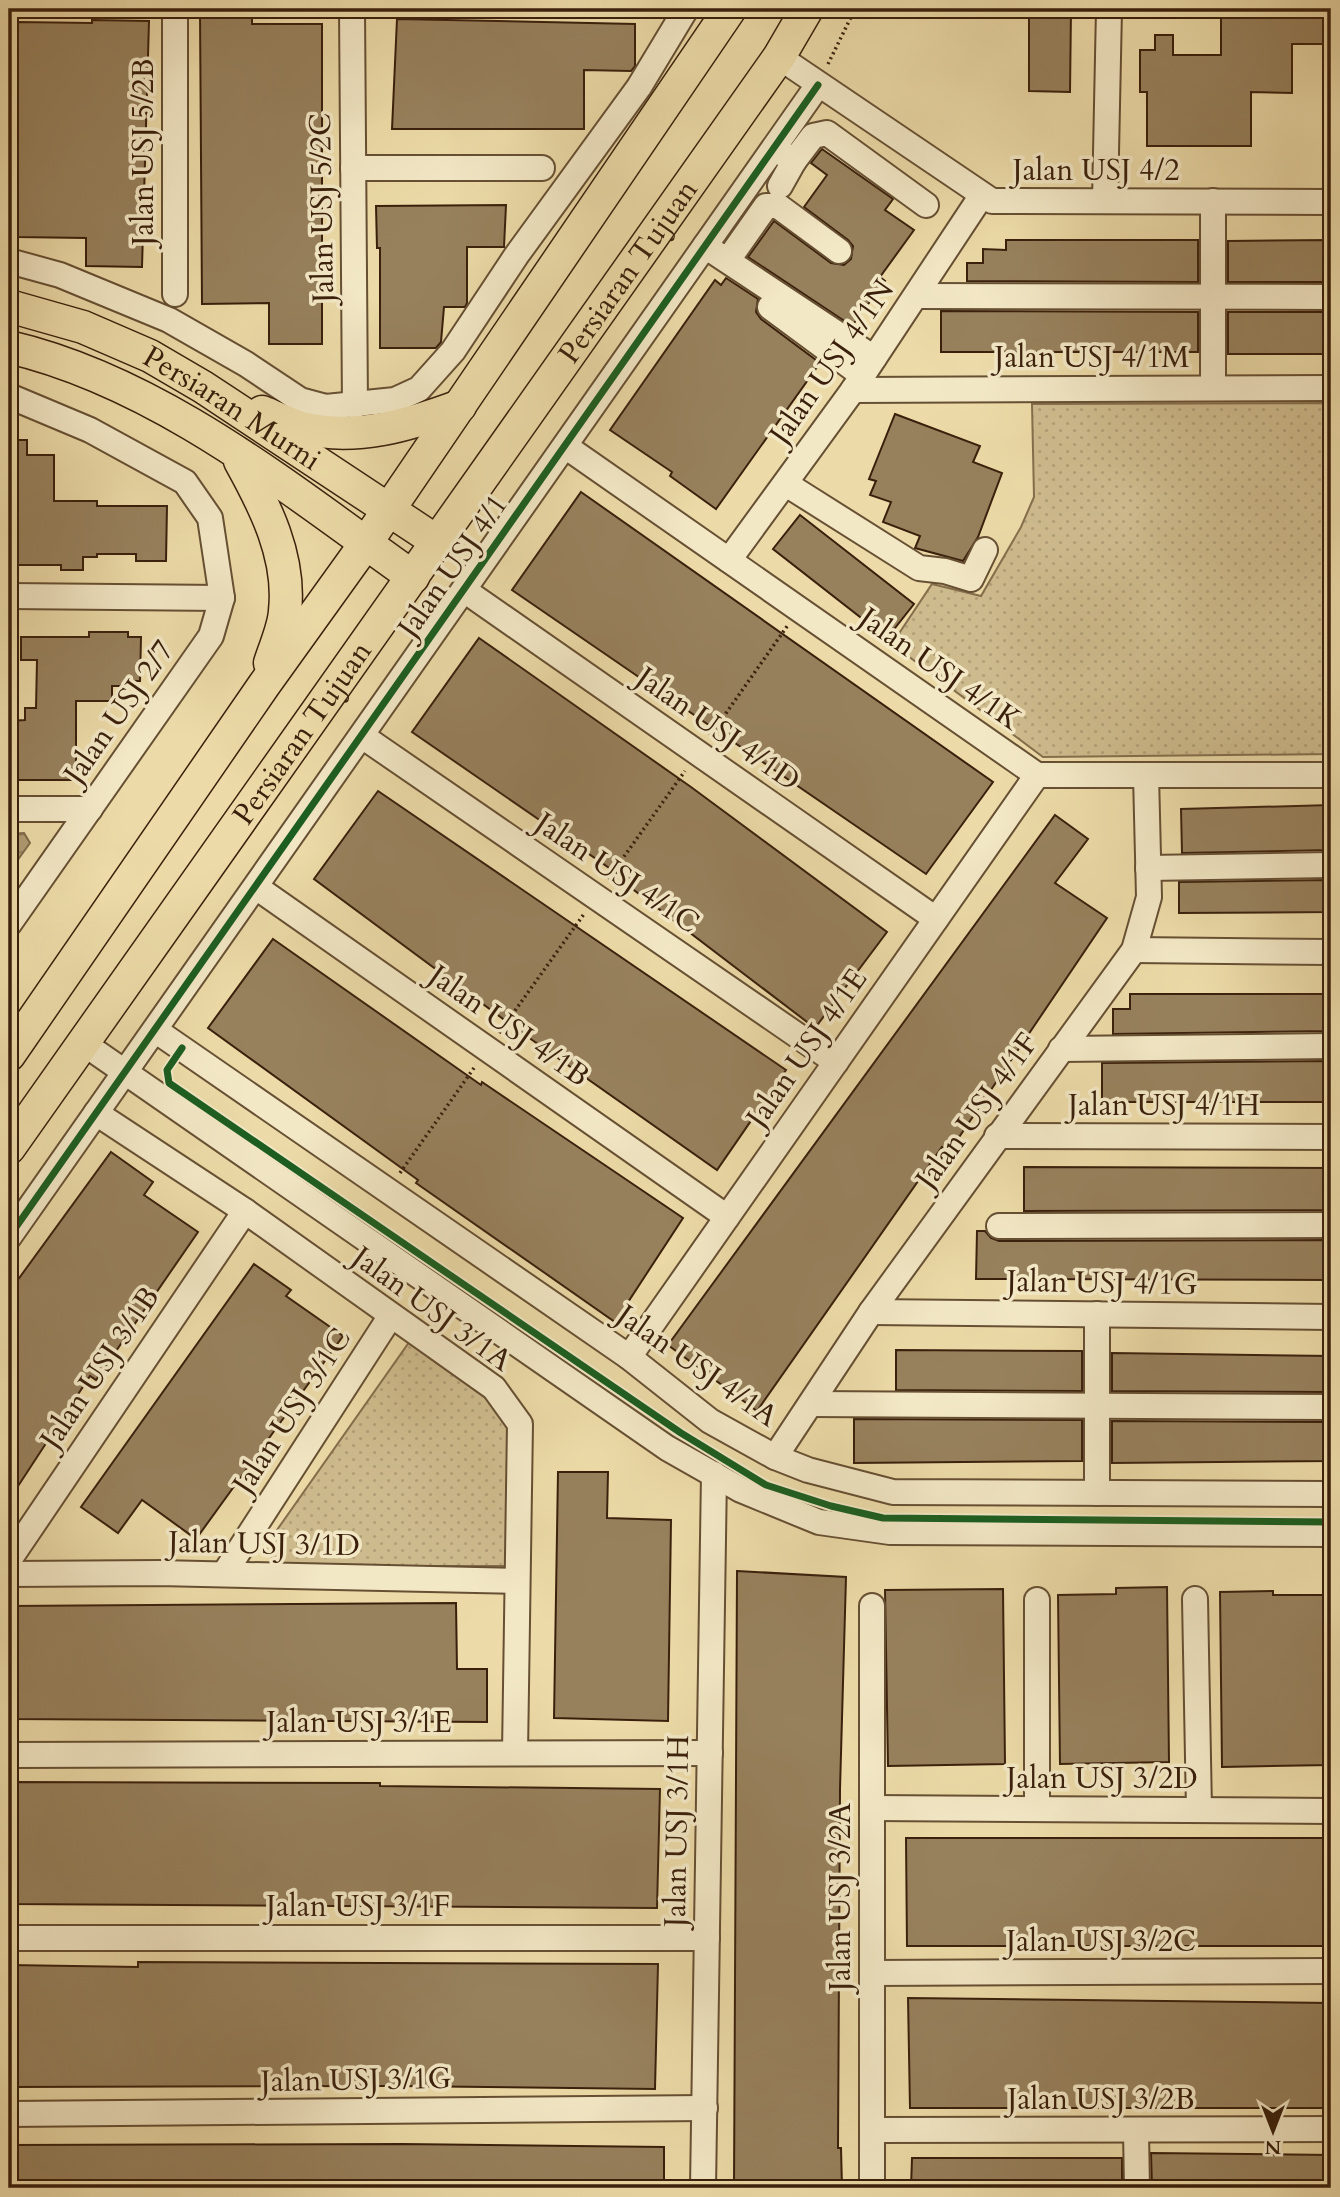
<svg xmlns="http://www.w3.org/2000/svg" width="1340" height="2197" viewBox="0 0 1340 2197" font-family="Cardo,serif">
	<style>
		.park { fill: url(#park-dots); stroke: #846e4c; stroke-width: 2 }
		.water { fill: url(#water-waves); stroke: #806a4a; stroke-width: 2 }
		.building { fill: #97815d; stroke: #3a200c; stroke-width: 2 }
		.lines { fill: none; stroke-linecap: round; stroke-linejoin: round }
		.minor-casing { stroke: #664f33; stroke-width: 28 }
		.major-casing { stroke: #3a200c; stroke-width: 35 }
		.path { stroke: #3a200c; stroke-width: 3.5; stroke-dasharray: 2 3.5; stroke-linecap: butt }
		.minor { stroke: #f3e8c6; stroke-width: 24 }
		.major { stroke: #ecdba8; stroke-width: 32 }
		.cycleway-casing { stroke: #f3e8c6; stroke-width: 11 }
		.cycleway { stroke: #1b5e20; stroke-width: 7 }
		.labels { text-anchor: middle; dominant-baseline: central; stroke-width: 7; stroke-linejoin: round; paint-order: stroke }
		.street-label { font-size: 30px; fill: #3a200c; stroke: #f3e8c6 }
	</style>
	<defs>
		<pattern id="park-dots" width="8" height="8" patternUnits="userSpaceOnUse" patternTransform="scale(1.75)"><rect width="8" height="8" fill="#cebb8d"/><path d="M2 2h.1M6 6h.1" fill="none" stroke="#b2a078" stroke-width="1.8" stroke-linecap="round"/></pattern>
		<pattern id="water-waves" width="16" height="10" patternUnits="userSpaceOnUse" patternTransform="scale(1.75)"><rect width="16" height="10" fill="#af9b73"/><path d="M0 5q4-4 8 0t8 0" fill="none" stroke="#8f7e5d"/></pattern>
	</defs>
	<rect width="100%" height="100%" fill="#ecdba8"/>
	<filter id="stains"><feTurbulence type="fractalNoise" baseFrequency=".00286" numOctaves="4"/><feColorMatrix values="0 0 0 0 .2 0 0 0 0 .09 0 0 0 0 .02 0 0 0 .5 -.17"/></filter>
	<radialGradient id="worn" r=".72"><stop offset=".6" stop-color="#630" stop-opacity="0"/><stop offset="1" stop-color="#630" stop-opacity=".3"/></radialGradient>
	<!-- park -->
	<g class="park">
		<path d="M 1331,403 L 1331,754 L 1043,757 L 892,644 L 932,584 L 981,596 L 1021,527 L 1034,497 L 1032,404 Z"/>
		<path d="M 410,1341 L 485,1394 L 511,1429 L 508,1566 L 278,1566 L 265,1547 Z"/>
	</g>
	<!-- water -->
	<path class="water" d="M 24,833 L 30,843 L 14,865 L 9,865 L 9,834 Z"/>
	<!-- building -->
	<g class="building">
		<path d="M 1029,9 L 1071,9 L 1070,92 L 1029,91 Z"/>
		<path d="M 1221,9 L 1331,9 L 1331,44 L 1292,44 L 1292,93 L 1251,92 L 1251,146 L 1147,146 L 1147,92 L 1140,92 L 1140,50 L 1155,50 L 1155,35 L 1173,35 L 1173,55 L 1221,55 Z"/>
		<path d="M 200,12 L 252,12 L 252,24 L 322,24 L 322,344 L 269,344 L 269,303 L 202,304 Z"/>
		<path d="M 397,19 L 635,24 L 635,66 L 631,71 L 584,70 L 584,129 L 392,129 Z"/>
		<path d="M 92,20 L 149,21 L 142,267 L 86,266 L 86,238 L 17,237 L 18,22 L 92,23 Z"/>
		<path d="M 822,149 L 893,199 L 885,210 L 914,230 L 880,277 L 885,281 L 852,326 L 748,257 L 774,221 L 831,263 L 844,265 L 851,259 L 853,246 L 848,240 L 804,207 L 827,175 L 811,163 Z"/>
		<path d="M 506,205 L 504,247 L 467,247 L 467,303 L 465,307 L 444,307 L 441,342 L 436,348 L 380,348 L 380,248 L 377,248 L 376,206 Z"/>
		<path d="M 1006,240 L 1198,240 L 1198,282 L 967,281 L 967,263 L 983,263 L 983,249 L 1006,250 Z"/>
		<path d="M 1331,240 L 1331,282 L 1228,282 L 1228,241 Z"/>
		<path d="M 726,278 L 758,299 L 756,312 L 761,319 L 820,363 L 716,509 L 670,476 L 672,472 L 610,430 L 715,280 L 721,285 Z"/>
		<path d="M 941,311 L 1198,312 L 1198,352 L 941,352 Z"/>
		<rect x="1228" y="312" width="103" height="42"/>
		<path d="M 895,414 L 980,446 L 973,462 L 1002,473 L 978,537 L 963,561 L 915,548 L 920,536 L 883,522 L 891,502 L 870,495 L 876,481 L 869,479 Z"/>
		<path d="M 9,440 L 27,440 L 27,455 L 54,455 L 54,501 L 97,501 L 97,506 L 167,506 L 166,561 L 136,561 L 136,554 L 97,554 L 97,557 L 83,557 L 83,570 L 61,570 L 61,565 L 9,565 Z"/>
		<path d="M 581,492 L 993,782 L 926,874 L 512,590 Z"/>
		<path d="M 800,515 L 914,604 L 887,638 L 773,549 Z"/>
		<path d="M 89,632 L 128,632 L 128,637 L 141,637 L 140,681 L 125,681 L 125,686 L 112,686 L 112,701 L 76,701 L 76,780 L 9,780 L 9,721 L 25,720 L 25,708 L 36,708 L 37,660 L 21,660 L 21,637 L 89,637 Z"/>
		<path d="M 479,638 L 691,787 L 887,932 L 815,1028 L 626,884 L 628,881 L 412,732 Z"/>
		<path d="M 378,791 L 786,1070 L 717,1170 L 518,1030 L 314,879 Z"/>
		<path d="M 1331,805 L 1331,850 L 1182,853 L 1181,809 Z"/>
		<path d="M 1055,815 L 1088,839 L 1055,883 L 1107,918 L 949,1152 L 942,1147 L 757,1411 L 668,1345 Z"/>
		<path d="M 1331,880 L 1331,912 L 1179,913 L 1179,882 Z"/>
		<path d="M 273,939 L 481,1085 L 482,1082 L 683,1218 L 615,1322 L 416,1183 L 418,1180 L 208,1028 Z"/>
		<path d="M 1130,994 L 1331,994 L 1331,1031 L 1113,1034 L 1113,1009 L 1130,1009 Z"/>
		<path d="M 1331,1061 L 1331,1102 L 1102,1102 L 1102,1063 Z"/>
		<path d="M 111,1152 L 153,1182 L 144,1195 L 198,1232 L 96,1380 L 90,1376 L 9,1500 L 9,1292 Z"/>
		<path d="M 1024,1167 L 1331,1168 L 1331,1210 L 1024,1211 Z"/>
		<path d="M 977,1231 L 985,1231 L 991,1238 L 999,1241 L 1331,1240 L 1331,1280 L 976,1279 Z"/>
		<path d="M 254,1264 L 291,1290 L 286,1296 L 343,1336 L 196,1539 L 142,1500 L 118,1533 L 81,1507 Z"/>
		<path d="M 896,1350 L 1082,1351 L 1082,1391 L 896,1390 Z"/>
		<path d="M 1112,1353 L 1331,1356 L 1331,1392 L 1112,1391 Z"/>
		<path d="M 854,1419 L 1082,1420 L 1082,1461 L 854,1463 Z"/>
		<path d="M 1112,1421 L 1331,1422 L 1331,1461 L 1112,1463 Z"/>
		<path d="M 558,1472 L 608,1472 L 607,1518 L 671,1520 L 668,1721 L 554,1718 Z"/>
		<path d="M 737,1571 L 846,1577 L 840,1789 L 838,2148 L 841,2148 L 842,2188 L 734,2188 Z"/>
		<path d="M 1167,1587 L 1169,1762 L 1060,1764 L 1058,1595 L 1116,1594 L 1116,1588 Z"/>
		<path d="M 1003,1589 L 1005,1764 L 888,1766 L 885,1590 Z"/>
		<path d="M 1273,1591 L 1273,1595 L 1328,1595 L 1330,1765 L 1222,1767 L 1220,1592 Z"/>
		<path d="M 456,1603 L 457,1669 L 487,1669 L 487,1722 L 9,1719 L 9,1606 Z"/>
		<path d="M 9,1782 L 380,1783 L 380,1786 L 660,1789 L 657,1908 L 9,1904 Z"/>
		<path d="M 906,1838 L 1331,1838 L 1331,1946 L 907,1946 Z"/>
		<path d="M 138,1962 L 658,1964 L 655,2089 L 396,2086 L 9,2087 L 9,1965 L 138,1967 Z"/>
		<path d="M 908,1998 L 1331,2003 L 1331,2108 L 910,2108 Z"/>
		<path d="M 402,2144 L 664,2147 L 664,2188 L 9,2188 L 9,2145 Z"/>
		<path d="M 1151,2153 L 1331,2155 L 1331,2188 L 1152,2188 Z"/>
		<path d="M 912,2158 L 1122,2158 L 1122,2188 L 911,2188 Z"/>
	</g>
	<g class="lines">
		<!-- minor casing -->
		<g class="minor-casing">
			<g id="minor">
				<path d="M 175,9 L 175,294"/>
				<path d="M 352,9 L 355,406"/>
				<path d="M 779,57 L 992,201 L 1331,202"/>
				<path d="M 794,161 L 813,136 L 827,133 L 926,205"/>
				<path d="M 353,168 L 542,168"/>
				<path d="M 780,186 L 794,161 L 780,152"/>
				<path d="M 1105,201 L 1109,9"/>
				<path d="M 705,246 L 874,358"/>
				<path d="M 728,260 L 766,206 L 778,206 L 839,251"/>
				<path d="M 9,261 L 60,275 L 169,320 L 246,364 L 300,400 L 326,407 L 395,400 L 419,389 L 453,351 L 516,256 L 639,87 L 686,9"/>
				<path d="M 916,296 L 1331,297"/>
				<path d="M 770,307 L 862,375"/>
				<path d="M 1213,388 L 1213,201"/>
				<path d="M 853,390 L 1331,388"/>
				<path d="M 9,396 L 90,430 L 185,482 L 210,518 L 222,598 L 211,636 L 9,924"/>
				<path d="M 565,446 L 1037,775 L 1331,775"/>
				<path d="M 786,484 L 919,568 L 945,571 L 971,579 L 985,550"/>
				<path d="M 729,560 L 853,390 L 982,195"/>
				<path d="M 464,590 L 936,919"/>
				<path d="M 9,596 L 222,598"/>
				<path d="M 362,736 L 836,1062"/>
				<path d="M 9,809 L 90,809"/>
				<path d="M 1148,868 L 1331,865"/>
				<path d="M 256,887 L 727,1217"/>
				<path d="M 1134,950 L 1331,952"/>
				<path d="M 155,1030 L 629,1357 L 710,1421 L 775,1457 L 808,1470 L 893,1492 L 1331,1494"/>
				<path d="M 83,1043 L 667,1448 L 741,1490 L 819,1522 L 890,1532 L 1331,1534"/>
				<path d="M 1061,1049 L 1331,1046"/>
				<path d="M 96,1113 L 245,1211 L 494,1388 L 520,1424 L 515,1753"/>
				<path d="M 997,1136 L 1331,1137"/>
				<path d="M 999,1226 L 1331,1225"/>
				<path d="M 9,1237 L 818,85"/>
				<path d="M 871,1312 L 1331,1317"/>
				<path d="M 1097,1314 L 1097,1493"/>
				<path d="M 629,1357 L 1037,775"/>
				<path d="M 811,1404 L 1331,1407"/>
				<path d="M 775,1457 L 871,1312 L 1134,950 L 1149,897 L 1146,775"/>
				<path d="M 9,1560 L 245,1211"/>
				<path d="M 9,1574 L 159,1573 L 517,1581"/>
				<path d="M 224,1574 L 390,1317"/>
				<path d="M 1195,1599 L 1199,1810"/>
				<path d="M 1037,1600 L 1037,1809"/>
				<path d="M 872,1606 L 872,2188"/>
				<path d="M 9,1755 L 710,1753"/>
				<path d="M 872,1808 L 1331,1811"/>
				<path d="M 9,1938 L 707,1938"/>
				<path d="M 872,1973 L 1331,1971"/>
				<path d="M 9,2114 L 705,2108"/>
				<path d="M 872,2130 L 1331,2129"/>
				<path d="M 1136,2131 L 1137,2188"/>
				<path d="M 703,2188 L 714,1474"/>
			</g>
		</g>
		<!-- major casing -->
		<g class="major-casing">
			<g id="major">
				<path id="s1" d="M 9,306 L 83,327 L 150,356 L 203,387 L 439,543"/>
				<path d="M 9,347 C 159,382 289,489 413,577"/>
				<path d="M 262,412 C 275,417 289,425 302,428 C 357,441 409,425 460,406"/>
				<path d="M 240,461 C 265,506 291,557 285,611 C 284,628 275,647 270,663"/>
				<path d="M 9,1055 L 264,685 L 366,543 L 730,9"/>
				<path id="s2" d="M 9,1148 L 779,57 L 807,9"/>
			</g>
		</g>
		<!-- path -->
		<g class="path">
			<path d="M 828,64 L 855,9"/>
			<path d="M 710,736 L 788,625"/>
			<path d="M 608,879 L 685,771"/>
			<path d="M 499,1033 L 584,914"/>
			<path d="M 400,1173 L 476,1065"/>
		</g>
		<!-- minor -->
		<use href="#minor" class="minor"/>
		<!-- major -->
		<use href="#major" class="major"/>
		<!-- cycleway casing -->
		<g class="cycleway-casing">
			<g id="cycleway">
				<path d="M 182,1048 L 167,1070 L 169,1083 L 681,1433 L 766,1485 L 831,1506 L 883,1518 L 1331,1522"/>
				<path d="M 9,1237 L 818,85"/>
			</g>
		</g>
		<!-- cycleway -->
		<use href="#cycleway" class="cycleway"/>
	</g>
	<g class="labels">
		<!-- street labels -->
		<g class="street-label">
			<text transform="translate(143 152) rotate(-90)">Jalan USJ 5/2B</text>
			<text x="1096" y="170">Jalan USJ 4/2</text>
			<text transform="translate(322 208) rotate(-91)">Jalan USJ 5/2C</text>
			<text stroke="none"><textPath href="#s2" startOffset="1073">Persiaran Tujuan</textPath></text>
			<text x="1092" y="357">Jalan USJ 4/1M</text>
			<text transform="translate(832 362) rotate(-55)">Jalan USJ 4/1N</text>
			<text stroke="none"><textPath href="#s1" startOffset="247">Persiaran Murni</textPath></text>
			<text transform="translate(453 566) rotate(-55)">Jalan USJ 4/1</text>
			<text transform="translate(940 669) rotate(35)">Jalan USJ 4/1K</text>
			<text transform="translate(119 712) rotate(-55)">Jalan USJ 2/7</text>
			<text transform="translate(718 729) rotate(35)">Jalan USJ 4/1D</text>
			<text stroke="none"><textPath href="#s2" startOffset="508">Persiaran Tujuan</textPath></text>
			<text transform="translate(617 873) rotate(34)">Jalan USJ 4/1C</text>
			<text transform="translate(509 1026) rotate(35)">Jalan USJ 4/1B</text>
			<text transform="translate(807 1048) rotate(-55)">Jalan USJ 4/1E</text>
			<text x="1164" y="1105">Jalan USJ 4/1H</text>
			<text transform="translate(977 1111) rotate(-54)">Jalan USJ 4/1F</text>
			<text transform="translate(1102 1283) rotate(1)">Jalan USJ 4/1G</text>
			<text transform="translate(432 1309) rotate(36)">Jalan USJ 3/1A</text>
			<text transform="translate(697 1366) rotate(35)">Jalan USJ 4/1A</text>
			<text transform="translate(100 1368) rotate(-56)">Jalan USJ 3/1B</text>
			<text transform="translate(292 1411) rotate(-57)">Jalan USJ 3/1C</text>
			<text transform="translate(264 1544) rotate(1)">Jalan USJ 3/1D</text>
			<text x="359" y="1722">Jalan USJ 3/1E</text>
			<text x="1102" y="1778">Jalan USJ 3/2D</text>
			<text transform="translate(677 1831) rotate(-89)">Jalan USJ 3/1H</text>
			<text transform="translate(840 1897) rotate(-90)">Jalan USJ 3/2A</text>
			<text x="358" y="1906">Jalan USJ 3/1F</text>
			<text x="1101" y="1941">Jalan USJ 3/2C</text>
			<text transform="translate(356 2080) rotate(-1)">Jalan USJ 3/1G</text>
			<text x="1101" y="2099">Jalan USJ 3/2B</text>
		</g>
	</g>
	<!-- margin -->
	<rect width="1340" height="2197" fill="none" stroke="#ecdba8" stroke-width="35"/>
	<rect x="10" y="10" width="1319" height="2176" fill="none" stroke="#3a200c" stroke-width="3.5"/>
	<rect x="18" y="18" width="1305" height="2162" fill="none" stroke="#3a200c" stroke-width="2"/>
	<!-- north arrow -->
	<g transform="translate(1273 2131) rotate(180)" stroke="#f3e8c6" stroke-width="5" paint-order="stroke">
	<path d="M0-5L12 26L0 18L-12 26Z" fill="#3a200c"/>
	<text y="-10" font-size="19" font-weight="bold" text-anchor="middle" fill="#3a200c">N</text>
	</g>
	<rect width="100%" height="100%" filter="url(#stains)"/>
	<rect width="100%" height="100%" fill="url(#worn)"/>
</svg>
